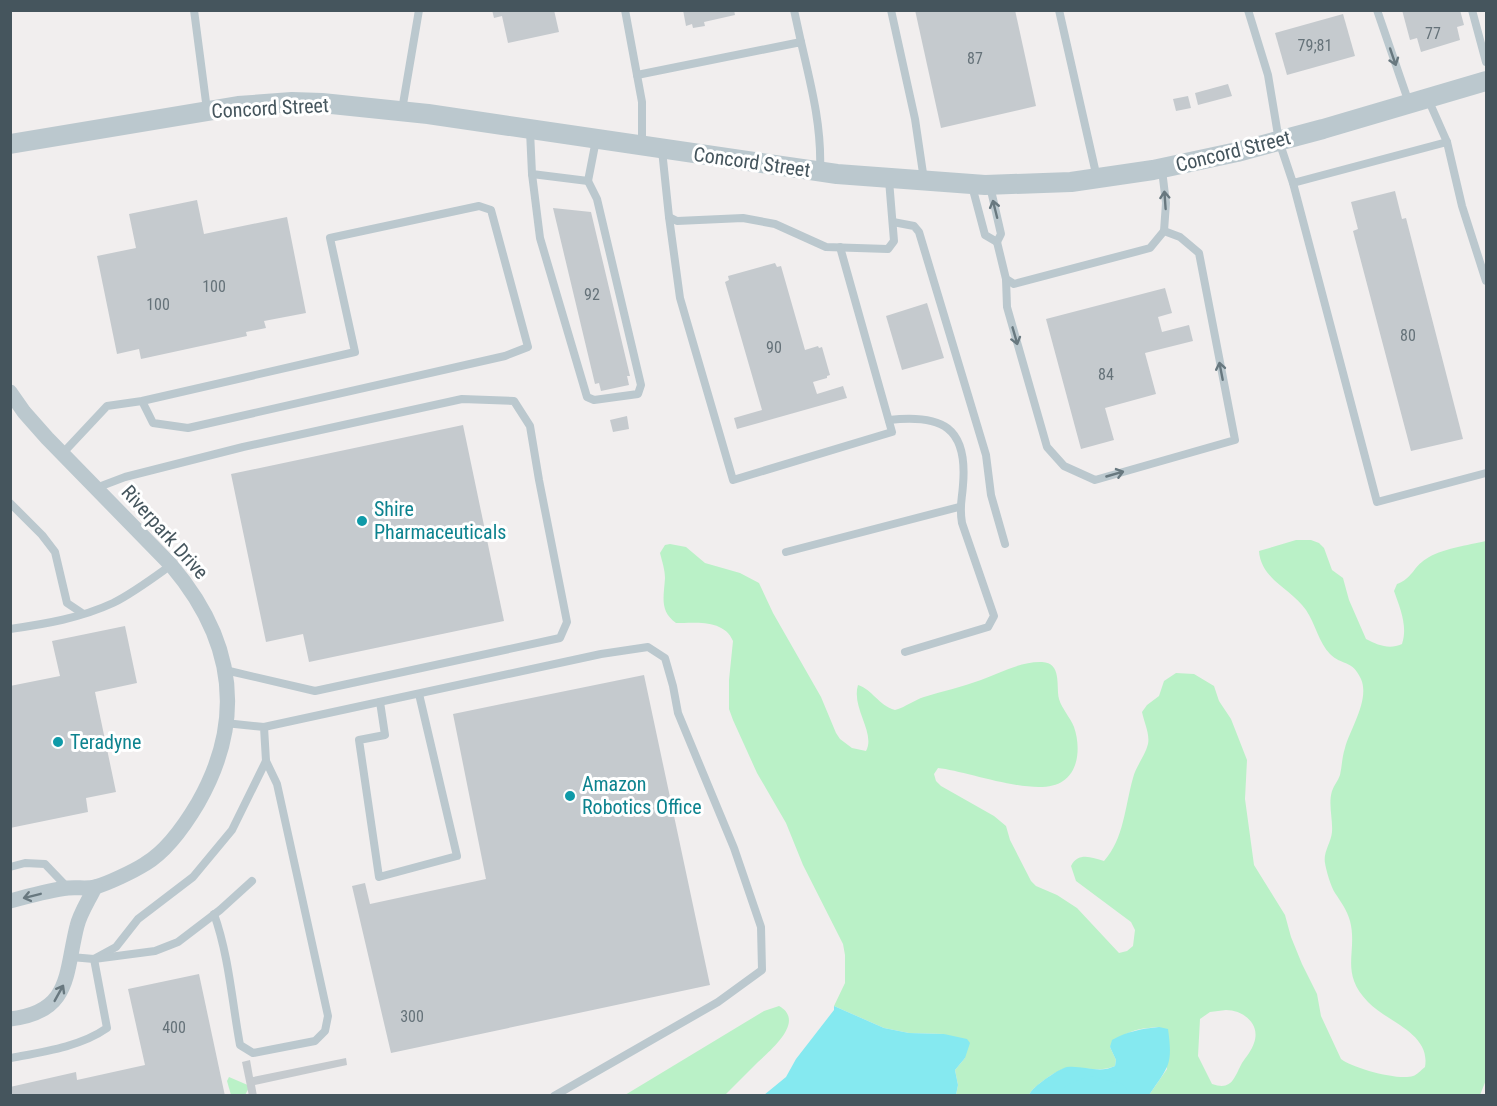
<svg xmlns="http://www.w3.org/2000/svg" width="1497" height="1106" viewBox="0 0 1497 1106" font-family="'Roboto Condensed',sans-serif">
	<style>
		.green { fill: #baf1c7; fill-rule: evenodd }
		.water { fill: #85e9f0 }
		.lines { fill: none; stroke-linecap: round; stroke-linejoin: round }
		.river { stroke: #85e9f0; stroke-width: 27 }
		.building { fill: #c5cace }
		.service { stroke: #bbc8ce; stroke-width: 8 }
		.minor { stroke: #bbc8ce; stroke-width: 15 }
		.tertiary { stroke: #bbc8ce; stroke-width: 20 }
		.oneway { stroke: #68787f }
		.culture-dot { fill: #0f9aa8; stroke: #fff; stroke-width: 2 }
		.labels { text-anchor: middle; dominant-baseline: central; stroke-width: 6; stroke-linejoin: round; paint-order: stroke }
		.number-label { font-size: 16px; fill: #657279 }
		.street-label { font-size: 20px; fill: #45555d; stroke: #fff }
		.culture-label { font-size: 20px; fill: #0d838f; stroke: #fff; text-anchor: start }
	</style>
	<rect width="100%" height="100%" fill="#f1eeee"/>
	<!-- green -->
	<g class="green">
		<path d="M 1296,540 L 1311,540 L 1319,543 L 1324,548 L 1332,570 L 1343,578 L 1349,600 L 1366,639 C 1378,645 1389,650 1402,644 C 1408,626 1400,608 1394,591 L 1397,584 C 1412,579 1413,567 1426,559 C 1440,549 1469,545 1486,541 L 1486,1080 L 1480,1095 L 1149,1095 L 1167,1069 L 1159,1027 C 1135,1029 1127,1030 1110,1047 L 1116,1060 L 1115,1066 C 1099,1073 1084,1066 1067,1068 C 1058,1069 1032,1087 1029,1095 L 956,1095 L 958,1085 L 955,1070 L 965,1058 L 944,1034 L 909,1033 L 884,1028 L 834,1006 L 845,983 L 845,955 L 843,944 L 803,865 L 786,823 L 757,773 L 733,720 L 729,709 L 729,680 L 733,641 C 724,619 695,623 676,623 C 659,611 664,596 665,578 C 665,570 662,561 660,553 L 665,545 L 670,544 L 686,547 L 705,563 L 740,573 L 759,583 L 773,613 L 821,697 L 836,733 L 840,739 L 852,748 L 866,751 C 876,733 851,708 858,685 C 873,690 878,705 895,710 C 906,707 914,700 924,697 C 943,691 962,687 981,680 C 1000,673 1022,661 1042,662 C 1062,663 1056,685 1059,699 C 1062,709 1070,717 1074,727 C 1080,744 1080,770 1063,781 C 1039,799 968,771 938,768 L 934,774 L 936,781 L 941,786 L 994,816 L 1006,826 L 1010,840 L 1031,881 L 1036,886 L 1057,895 L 1077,908 L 1119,953 L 1127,951 L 1133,946 L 1135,930 L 1131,922 L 1076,881 L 1071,866 C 1078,852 1091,857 1104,861 C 1124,839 1125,806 1133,778 C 1136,766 1145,756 1148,744 C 1150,734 1144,722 1142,712 L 1147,705 L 1159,696 L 1164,681 L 1176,673 L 1194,674 L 1214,686 L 1219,701 L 1231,719 L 1247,760 L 1245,799 L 1254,865 L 1285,915 L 1291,937 L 1302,964 L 1317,994 L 1321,1016 L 1341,1059 C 1352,1068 1399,1081 1413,1076 C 1417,1075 1421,1070 1425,1067 C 1431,1033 1387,1022 1368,1002 C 1339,972 1358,952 1350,921 C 1347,910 1341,902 1335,893 C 1331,887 1326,870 1325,863 C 1323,852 1331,843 1332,832 C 1333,819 1328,804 1332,791 C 1334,785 1338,781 1340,775 C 1342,766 1342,757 1345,748 C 1350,729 1370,700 1361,679 C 1352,659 1342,666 1330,654 C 1319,643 1315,623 1306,610 C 1292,589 1261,580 1259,551 ZM 1226,1010 C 1243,1010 1261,1024 1254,1043 C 1252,1050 1246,1057 1242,1063 C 1234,1078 1232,1091 1212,1084 L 1198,1056 L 1200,1019 L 1210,1012 Z"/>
		<path d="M 779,1006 C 806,1021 771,1050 758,1062 C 747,1073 736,1084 725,1095 L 625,1095 L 764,1011 Z"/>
		<path d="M 229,1077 L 250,1086 L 245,1095 L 231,1095 L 227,1081 Z"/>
		<path d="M 1090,1090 L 1115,1095 L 1075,1096 Z"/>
	</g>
	<!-- water -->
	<g class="water">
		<path d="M 834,1006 L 884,1028 L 909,1033 L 944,1034 L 967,1039 L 970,1043 L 965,1058 L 955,1070 L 958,1085 L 956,1095 L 764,1095 L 786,1077 L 796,1059 L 834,1010 Z"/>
		<path d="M 1159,1027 L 1168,1029 C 1173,1065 1169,1066 1149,1095 L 1115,1095 L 1090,1090 L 1075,1095 L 1029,1095 C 1032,1087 1058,1069 1067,1067 C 1083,1065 1099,1074 1115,1066 L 1116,1060 L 1110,1047 L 1112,1040 C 1127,1031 1142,1029 1159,1027 Z"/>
	</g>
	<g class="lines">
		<!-- river -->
		<path class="river" d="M 1075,1096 L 1090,1090 L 1115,1096"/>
	</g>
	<!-- building -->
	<g class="building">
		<path d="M 492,10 L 554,10 L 559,32 L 508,43 L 502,16 L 494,18 Z"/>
		<path d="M 683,10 L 734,10 L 735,15 L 704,22 L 705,26 L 693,28 L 692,24 L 686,26 Z"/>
		<path d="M 915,10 L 1015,10 L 1036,106 L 941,128 Z"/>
		<path d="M 1402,10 L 1460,10 L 1464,25 L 1457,27 L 1460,40 L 1421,52 L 1417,38 L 1410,40 Z"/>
		<path d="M 1343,14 L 1355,56 L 1287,75 L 1275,33 Z"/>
		<path d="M 1228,84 L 1232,96 L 1198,105 L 1195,93 Z"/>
		<path d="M 1188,96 L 1191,108 L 1176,111 L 1173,99 Z"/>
		<path d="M 1395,191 L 1402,219 L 1406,218 L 1463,439 L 1411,451 L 1353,231 L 1358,229 L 1351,202 Z"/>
		<path d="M 197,200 L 204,234 L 287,217 L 306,313 L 264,321 L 266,328 L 246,332 L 247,336 L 141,359 L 139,349 L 117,354 L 97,256 L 136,248 L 129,214 Z"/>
		<path d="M 553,208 L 591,212 L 630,376 L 627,376 L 629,385 L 601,391 L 599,383 L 595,384 Z"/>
		<path d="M 775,263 L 777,267 L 781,266 L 805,350 L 818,346 L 819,348 L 822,347 L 830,375 L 827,376 L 827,378 L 813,382 L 817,394 L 843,386 L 847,398 L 737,429 L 734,418 L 762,410 L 725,282 L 729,280 L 728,276 Z"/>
		<path d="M 1165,288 L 1172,313 L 1158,317 L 1162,332 L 1189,325 L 1193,341 L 1145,353 L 1156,394 L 1105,408 L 1114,440 L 1081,449 L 1046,319 Z"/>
		<path d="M 927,303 L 944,358 L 902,370 L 886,316 Z"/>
		<path d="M 627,416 L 629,429 L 613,432 L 610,420 Z"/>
		<path d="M 463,425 L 504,621 L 309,662 L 303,634 L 266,642 L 231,474 Z"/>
		<path d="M 125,626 L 137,683 L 95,692 L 116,792 L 86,798 L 88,812 L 10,828 L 10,686 L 60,676 L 52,641 Z"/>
		<path d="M 644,675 L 710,985 L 391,1053 L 352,886 L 365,883 L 370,904 L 486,879 L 453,714 Z"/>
		<path d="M 199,974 L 225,1096 L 10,1096 L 10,1087 L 76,1072 L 77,1080 L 145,1065 L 128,989 Z"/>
		<path d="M 346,1058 L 347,1065 L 255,1085 L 257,1096 L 249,1096 L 242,1062 L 250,1060 L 253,1077 Z"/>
	</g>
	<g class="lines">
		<!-- service -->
		<g class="service">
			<path d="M 194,10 L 207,110"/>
			<path d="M 625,10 L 637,75"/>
			<path d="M 794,10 L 801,42"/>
			<path d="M 891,10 L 915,119 L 924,180"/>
			<path d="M 1059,10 L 1097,178"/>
			<path d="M 1248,10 L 1268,75 L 1279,141 L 1293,183 L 1447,142 L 1428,99"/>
			<path d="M 1377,10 L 1409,103"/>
			<path d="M 1472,10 L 1486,62"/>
			<path d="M 402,110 L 419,10"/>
			<path d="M 530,131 L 532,174 L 588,181 L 596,140"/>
			<path d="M 1447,142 L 1462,206 L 1486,281"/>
			<path d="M 642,145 L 642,102 L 637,75 L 801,42 C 811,85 822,127 820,171"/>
			<path d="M 662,150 L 669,217 L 677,221 L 743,218 L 775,224 L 826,247 L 888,249 L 894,241 L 889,180"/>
			<path d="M 532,174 L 540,238 L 587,397 L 594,400 L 638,394 L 641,385 L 597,199 L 588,181"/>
			<path d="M 1293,183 L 1377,502 L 1486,473"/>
			<path d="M 972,186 L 985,235 L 997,242 L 1001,234 L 990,186"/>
			<path d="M 669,217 L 680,298 L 733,480 L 892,432 L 840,247"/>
			<path d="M 893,222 L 914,226 L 919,232 L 986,455 L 991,495 L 1005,544"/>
			<path d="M 997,242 L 1006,279 L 1014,284 L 1150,248 L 1164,231 L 1166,203 L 1162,170"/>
			<path d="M 1006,279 L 1007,307 L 1047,447 L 1064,466 L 1095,480 L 1235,440 L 1199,253 L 1180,237 L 1164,231"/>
			<path d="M 889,420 C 942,414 968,427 963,485 C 962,501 959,506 962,523 L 994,616 L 988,627 L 905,652"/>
			<path d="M 62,454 L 107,406 L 142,401 L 153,423 L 188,428 L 505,356 L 528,347 L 491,210 L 479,206 L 330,238 L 355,352 L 142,401"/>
			<path d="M 96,488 L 125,477 L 243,447 L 462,399 L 514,401 L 530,426 L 539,480 L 567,622 L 560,638 L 315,691 L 225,670"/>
			<path d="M 10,503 L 42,535 L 55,552 L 67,603 L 82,613"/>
			<path d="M 786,552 L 959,507"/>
			<path d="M 10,629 C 45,624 81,618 113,603 C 133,593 153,578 171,565"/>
			<path d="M 380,702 L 385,735 L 359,740 L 379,877 L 457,856 L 419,694"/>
			<path d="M 264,727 L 601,654 L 648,647 L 665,658 L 673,686 L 678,713 L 734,848 L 761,927 L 762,970 L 718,1002 L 554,1096"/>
			<path d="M 10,867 L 25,863 L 45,864 L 67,887"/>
			<path d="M 214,914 C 229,956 232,1002 240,1045 L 253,1053 L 315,1041 L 325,1031 L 328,1016 L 277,784 L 266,761"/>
			<path d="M 71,957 L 94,959 L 116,947 L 138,919 L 193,877 L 232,830 L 266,761 L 264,727 L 225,723"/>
			<path d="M 10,1058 C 42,1052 80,1047 107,1028 L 94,959 L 155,951 L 178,942 L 220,910 L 252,881"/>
		</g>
		<!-- minor -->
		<g class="minor">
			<path d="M 10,392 L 24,412 L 47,438 L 171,565 C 233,638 247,717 198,803 C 185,825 167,851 145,864 C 134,871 107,884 95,887 C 87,889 77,887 68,888 C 49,890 29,896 10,901"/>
			<path d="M 10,1019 C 72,1012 65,973 77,926 C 80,913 89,900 95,887"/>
		</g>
		<!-- tertiary -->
		<path class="tertiary" d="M 10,144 L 238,106 L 292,102 L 322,103 L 428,114 L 837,174 L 985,185 L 1071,182 L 1153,170 L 1237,152 L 1323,129 L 1486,81"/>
	</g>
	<!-- one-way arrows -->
	<defs><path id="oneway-shaft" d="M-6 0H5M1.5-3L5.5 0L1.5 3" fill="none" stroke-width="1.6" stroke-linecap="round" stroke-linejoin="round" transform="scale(1.5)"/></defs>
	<g class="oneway">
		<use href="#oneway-shaft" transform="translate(1393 57) rotate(71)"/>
		<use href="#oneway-shaft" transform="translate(1165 200) rotate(-94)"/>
		<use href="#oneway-shaft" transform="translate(995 209) rotate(-104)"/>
		<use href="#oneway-shaft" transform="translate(1015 336) rotate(74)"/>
		<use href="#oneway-shaft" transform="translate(1221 371) rotate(-101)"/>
		<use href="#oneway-shaft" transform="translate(1115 474) rotate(-16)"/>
		<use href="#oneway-shaft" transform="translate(32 896) rotate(166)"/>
		<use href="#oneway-shaft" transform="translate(59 993) rotate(-61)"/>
	</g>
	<!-- markers -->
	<g class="culture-dot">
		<circle cx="362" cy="521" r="6"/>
		<circle cx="58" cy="742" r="6"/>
		<circle cx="570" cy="796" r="6"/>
	</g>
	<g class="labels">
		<!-- number labels -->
		<g class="number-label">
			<text x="1433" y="33">77</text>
			<text x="1315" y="45">79;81</text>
			<text x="975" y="58">87</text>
			<text x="214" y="286">100</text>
			<text x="592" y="294">92</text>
			<text x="158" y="304">100</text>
			<text x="1408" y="335">80</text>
			<text x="774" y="347">90</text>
			<text x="1106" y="374">84</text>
			<text x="412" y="1016">300</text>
			<text x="174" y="1027">400</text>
		</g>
		<!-- street labels -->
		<g class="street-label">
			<text transform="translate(270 108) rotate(-3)">Concord Street</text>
			<text transform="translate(1233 151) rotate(-14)">Concord Street</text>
			<text transform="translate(752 162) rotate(8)">Concord Street</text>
			<text transform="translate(165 532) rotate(48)">Riverpark Drive</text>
		</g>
		<!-- culture labels -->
		<g class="culture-label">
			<text x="374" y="509">Shire<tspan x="374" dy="23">Pharmaceuticals</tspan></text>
			<text x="70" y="742">Teradyne</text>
			<text x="582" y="784">Amazon<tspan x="582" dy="23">Robotics Office</tspan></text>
		</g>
	</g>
	<!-- border -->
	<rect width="1497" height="1106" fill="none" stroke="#45555d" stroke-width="24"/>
</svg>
